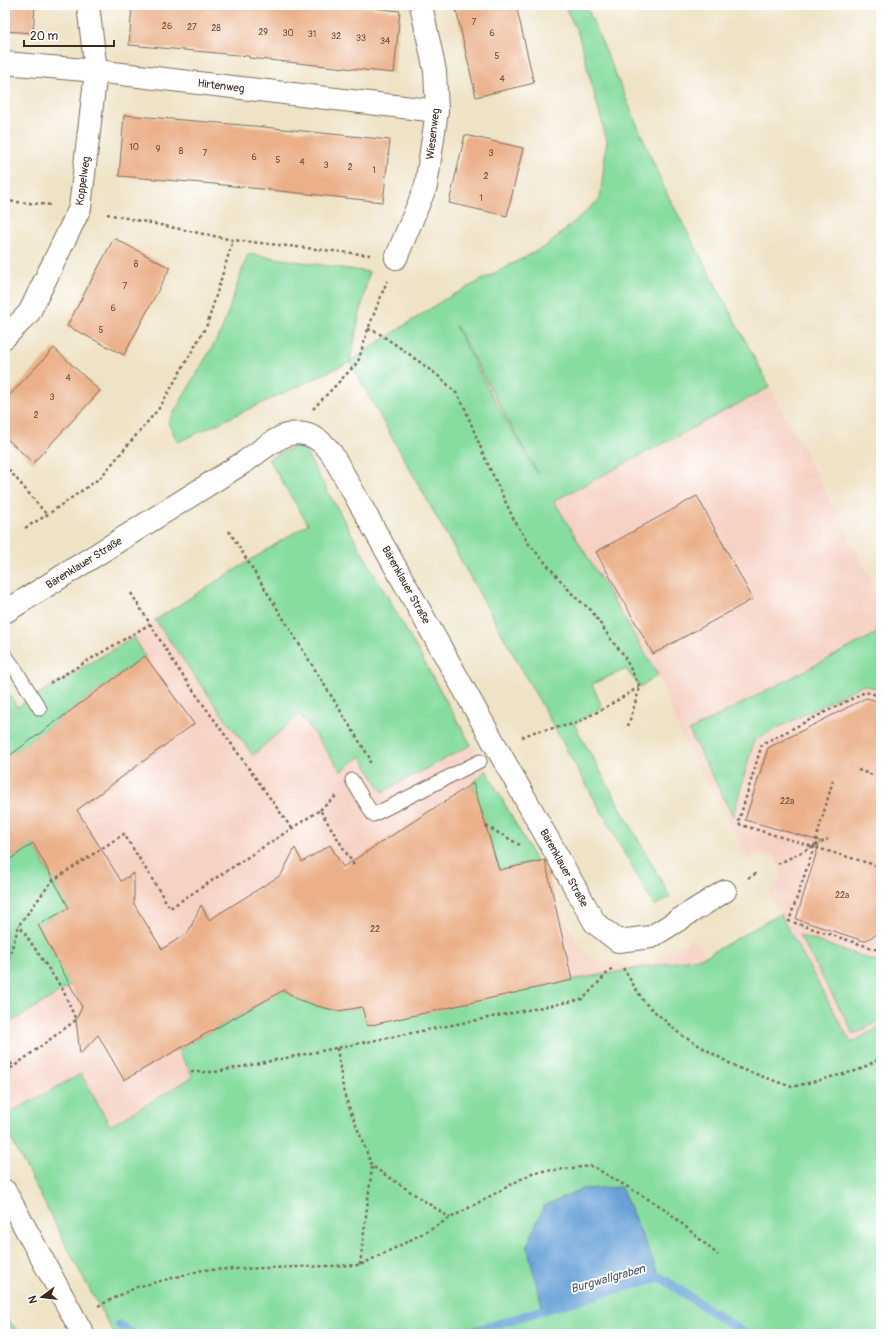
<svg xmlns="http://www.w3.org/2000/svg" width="886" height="1339" viewBox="0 0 886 1339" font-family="Pangolin,sans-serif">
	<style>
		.built { fill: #f6d2c4 }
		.green { fill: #87dda0; stroke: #61845f; fill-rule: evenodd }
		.water { fill: #67a1d7; stroke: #51667a }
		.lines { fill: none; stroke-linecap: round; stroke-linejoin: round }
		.stream { stroke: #67a1d7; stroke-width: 9 }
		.building { fill: #ebb089 }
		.service-casing { stroke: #7a6b59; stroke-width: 15 }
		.minor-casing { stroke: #7a6b59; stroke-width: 24 }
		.tertiary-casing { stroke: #7a6b59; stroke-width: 24 }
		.path { stroke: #7a6b59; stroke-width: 2.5; stroke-dasharray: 3 3; stroke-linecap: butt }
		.service { stroke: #fff; stroke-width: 13 }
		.minor { stroke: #fff; stroke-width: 22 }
		.tertiary { stroke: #fff; stroke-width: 22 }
		.labels { text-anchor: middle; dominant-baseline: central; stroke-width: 3.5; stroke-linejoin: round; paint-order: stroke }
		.number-label { font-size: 9px; fill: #674c39 }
		.street-label { font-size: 11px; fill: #3b2a1e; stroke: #fff }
		.water-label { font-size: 12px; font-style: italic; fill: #4d5a68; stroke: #fff }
	</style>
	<rect width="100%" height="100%" fill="#fff"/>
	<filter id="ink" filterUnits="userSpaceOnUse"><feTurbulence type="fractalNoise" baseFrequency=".025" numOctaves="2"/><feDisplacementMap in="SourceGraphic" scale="8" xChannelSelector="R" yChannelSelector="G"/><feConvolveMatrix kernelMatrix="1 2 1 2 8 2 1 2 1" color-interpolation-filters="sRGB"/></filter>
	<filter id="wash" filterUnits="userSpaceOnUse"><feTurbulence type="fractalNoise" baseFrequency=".012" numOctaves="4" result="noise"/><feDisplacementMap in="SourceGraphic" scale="16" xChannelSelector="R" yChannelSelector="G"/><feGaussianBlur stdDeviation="0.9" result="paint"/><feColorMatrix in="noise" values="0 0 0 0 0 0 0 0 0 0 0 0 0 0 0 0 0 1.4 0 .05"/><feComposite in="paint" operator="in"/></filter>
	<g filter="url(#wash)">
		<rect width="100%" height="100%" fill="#efe3c6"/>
		<!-- built -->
		<path class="built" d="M 770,387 L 881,597 L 881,1235 L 664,1112 L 142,1194 L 25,1104 L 5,1115 L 5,687 L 17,707 L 41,690 L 308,524 L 268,459 L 301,444 L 472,744 L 536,861 L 545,860 L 552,894 L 578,945 L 592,958 L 629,967 L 650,963 L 694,938 L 705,956 L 780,914 L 768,894 L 783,875 L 778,864 L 772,854 L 748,857 L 681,735 L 658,675 L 554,501 Z"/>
		<!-- green -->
		<g class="green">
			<path d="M 564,5 L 586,5 L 665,190 L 770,387 L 554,501 L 658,675 L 640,687 L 626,669 L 592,684 L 602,707 L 574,724 L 670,897 L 654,906 L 350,362 L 178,442 L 168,423 L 221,332 L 248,254 L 369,272 L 350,361 L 442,301 L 548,245 L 600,199 L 607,141 L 578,33 ZM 455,326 L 456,326 L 538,474 L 493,398 Z"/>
			<path d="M 301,444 L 471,745 L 382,792 L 361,756 L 341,771 L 300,714 L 253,755 L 218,709 L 155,620 L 308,524 L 268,459 Z"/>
			<path d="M 881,631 L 881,689 L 862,685 L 754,740 L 733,816 L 689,731 Z"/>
			<path d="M 134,637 L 145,656 L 5,759 L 5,687 L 17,707 Z"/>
			<path d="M 486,770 L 536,861 L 499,870 L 473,783 Z"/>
			<path d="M 32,843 L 69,908 L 38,925 L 71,985 L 5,1026 L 5,863 Z"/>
			<path d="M 780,914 L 851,1043 L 881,1026 L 881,1334 L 114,1334 L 79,1270 L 5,1127 L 5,1115 L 81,1074 L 110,1126 L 193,1077 L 178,1050 L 274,996 L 255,963 C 264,971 273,981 282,989 C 298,1002 318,1006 338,1011 L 571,980 L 704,957 Z"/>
			<path d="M 799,935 L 881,963 L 881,1020 L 854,1034 Z"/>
			<path d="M 5,1318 L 22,1334 L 5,1334 Z"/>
		</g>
		<!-- water -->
		<path class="water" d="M 621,1187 L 660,1277 L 543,1310 L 527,1246 L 544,1206 L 582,1189 Z"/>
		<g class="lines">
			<!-- stream -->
			<g class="stream">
				<path d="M 119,1325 L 133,1334"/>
				<path d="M 465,1334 L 543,1310 L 660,1277 L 745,1334"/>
			</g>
		</g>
		<g id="blocks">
			<!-- building -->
			<g class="building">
				<path d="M 5,5 L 35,5 L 33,33 L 5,31 Z"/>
				<path d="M 132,5 L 344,5 L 400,11 L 394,73 L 249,58 L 249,56 L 129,45 Z"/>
				<path d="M 455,5 L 516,5 L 534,83 L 476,97 Z"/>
				<path d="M 124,115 L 254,126 L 390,140 L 383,202 L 214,184 L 119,176 Z"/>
				<path d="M 465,135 L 523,148 L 507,216 L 449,203 Z"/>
				<path d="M 114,238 L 170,268 L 124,355 L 67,326 Z"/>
				<path d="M 54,348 L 100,391 L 33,463 L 5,437 L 5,400 Z"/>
				<path d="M 697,496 L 753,599 L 653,654 L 596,552 Z"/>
				<path d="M 145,656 L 194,724 L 77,810 L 121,881 L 134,873 L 134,904 L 162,949 L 188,933 L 201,905 L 209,920 L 281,875 L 295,848 L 302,862 L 330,845 L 343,867 L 473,783 L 499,870 L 545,860 L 572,980 L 367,1026 L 362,1007 L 338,1011 L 317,1006 L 297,999 L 284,990 L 124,1080 L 98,1035 L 80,1054 L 76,1020 L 82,1007 L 38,925 L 69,908 L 33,843 L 5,863 L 5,759 Z"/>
				<path d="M 866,698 L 881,702 L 881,932 L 864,941 L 796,919 L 820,841 L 745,820 L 768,748 Z"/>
			</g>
		</g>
	</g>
	<g filter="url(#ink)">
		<use href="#blocks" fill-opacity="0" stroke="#7a6b59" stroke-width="1"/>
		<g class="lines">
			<!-- service casing -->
			<g class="service-casing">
				<g id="service">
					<path d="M 5,655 L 14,667 L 40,709"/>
					<path d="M 352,780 L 373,815 L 480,761"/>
				</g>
			</g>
			<!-- minor casing -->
			<g class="minor-casing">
				<g id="minor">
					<path d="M 5,63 L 96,71 L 437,111"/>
					<path d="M 396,258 L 426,186 L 437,111 L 435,71 L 421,5"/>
					<path d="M 5,337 L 29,313 L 80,208 L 96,71 L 88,5"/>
					<path d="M 5,612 L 246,461 C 270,444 293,420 321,442 C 325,445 329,450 332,454 L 595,923 L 618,941 L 651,937 L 725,891"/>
				</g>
			</g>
			<!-- tertiary casing -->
			<g class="tertiary-casing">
				<path id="tertiary" d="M 5,1191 L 83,1334"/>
			</g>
			<!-- path -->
			<g class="path">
				<path d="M 5,201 L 52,205"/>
				<path d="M 107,214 L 233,240 L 370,255"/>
				<path d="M 368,329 L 377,332 L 409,354 L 441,378 L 457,394 L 464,406 L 484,456 L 514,520 L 529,544 L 575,597 L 591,610 L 612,641 L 623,654 L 640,687 L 628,726"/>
				<path d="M 313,409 L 358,362 L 368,329 L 387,281"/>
				<path d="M 5,465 L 47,515"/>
				<path d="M 25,528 L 47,515 L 100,478 L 160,407 L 207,325 L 233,240"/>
				<path d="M 229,531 L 371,760 L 368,764"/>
				<path d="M 131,593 L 178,669 L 292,829"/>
				<path d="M 50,683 L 150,624"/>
				<path d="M 881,696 L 865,692 L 762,744 L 738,824 L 814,847 L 789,921 L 881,951"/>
				<path d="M 522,737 L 534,732 L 574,724 L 603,709 L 639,687"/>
				<path d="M 858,770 L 881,778"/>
				<path d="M 833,780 L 814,847 L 875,865"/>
				<path d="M 320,810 L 336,796"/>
				<path d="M 486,826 L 520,845"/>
				<path d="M 778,864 L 828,839"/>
				<path d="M 748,878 L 757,873"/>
				<path d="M 623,968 L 644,1002 L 681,1035 L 736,1067 L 792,1087 L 859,1070 L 881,1058"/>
				<path d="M 5,970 L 19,925 L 52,881 L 124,834 L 170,908 L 320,810 L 355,867"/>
				<path d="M 337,1048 L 344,1094 L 372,1166 L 450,1218"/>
				<path d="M 5,1052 L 13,1067"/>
				<path d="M 5,1071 L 13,1067 L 76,1020 L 63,990 L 19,925"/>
				<path d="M 191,1072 L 215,1072 L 583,999 L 613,967"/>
				<path d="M 360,1265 L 372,1167"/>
				<path d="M 98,1306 L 137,1287 L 203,1270 L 360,1265 L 403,1244 L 534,1172 L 592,1166 L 665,1209 L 718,1255"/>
			</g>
			<!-- service -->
			<use href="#service" class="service"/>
			<!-- minor -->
			<use href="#minor" class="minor"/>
			<!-- tertiary -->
			<use href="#tertiary" class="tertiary"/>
		</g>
	</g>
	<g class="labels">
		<!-- number labels -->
		<g class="number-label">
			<text x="474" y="22">7</text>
			<text x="167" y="26">26</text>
			<text x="192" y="27">27</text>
			<text x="216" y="28">28</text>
			<text x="263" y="32">29</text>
			<text x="288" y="33">30</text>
			<text x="492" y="33">6</text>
			<text x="312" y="34">31</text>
			<text x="336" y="36">32</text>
			<text x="361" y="38">33</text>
			<text x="385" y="41">34</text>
			<text x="497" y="56">5</text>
			<text x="502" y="79">4</text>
			<text x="134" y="147">10</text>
			<text x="158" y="149">9</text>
			<text x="181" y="151">8</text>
			<text x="205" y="153">7</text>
			<text x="491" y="153">3</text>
			<text x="254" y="157">6</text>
			<text x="278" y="160">5</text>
			<text x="302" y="162">4</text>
			<text x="326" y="165">3</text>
			<text x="350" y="167">2</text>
			<text x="374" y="170">1</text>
			<text x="486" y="176">2</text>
			<text x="481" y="198">1</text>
			<text x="136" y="264">8</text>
			<text x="125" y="286">7</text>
			<text x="113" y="308">6</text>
			<text x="101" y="330">5</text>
			<text x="68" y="378">4</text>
			<text x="52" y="397">3</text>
			<text x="36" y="415">2</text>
			<text x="787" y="801">22a</text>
			<text x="842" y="895">22a</text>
			<text x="375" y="929">22</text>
		</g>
		<!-- street labels -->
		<g class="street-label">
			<text transform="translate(221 86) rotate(7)">Hirtenweg</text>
			<text transform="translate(433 134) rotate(-83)">Wiesenweg</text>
			<text transform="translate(83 181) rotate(-82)">Koppelweg</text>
			<text transform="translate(84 563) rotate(-32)">Bärenklauer Straße</text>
			<text transform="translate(406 585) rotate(61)">Bärenklauer Straße</text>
			<text transform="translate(564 868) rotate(61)">Bärenklauer Straße</text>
		</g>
		<!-- water labels -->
		<g class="water-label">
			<text transform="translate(608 1279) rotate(-16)">Burgwallgraben</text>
		</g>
	</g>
	<!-- margin -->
	<rect width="886" height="1339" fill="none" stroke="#fff" stroke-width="20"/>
	<!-- north arrow -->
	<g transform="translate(42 1297) rotate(255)" stroke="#ffffff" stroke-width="3" paint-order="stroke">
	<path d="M0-3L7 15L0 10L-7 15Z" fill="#3b2a1e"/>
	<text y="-6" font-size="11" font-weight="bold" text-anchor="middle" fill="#3b2a1e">N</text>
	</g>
	<!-- scale -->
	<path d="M24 40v6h90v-6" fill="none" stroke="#3b2a1e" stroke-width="2"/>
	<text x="30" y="40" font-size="12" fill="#3b2a1e" stroke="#ffffff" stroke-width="3" paint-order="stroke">20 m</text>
</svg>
